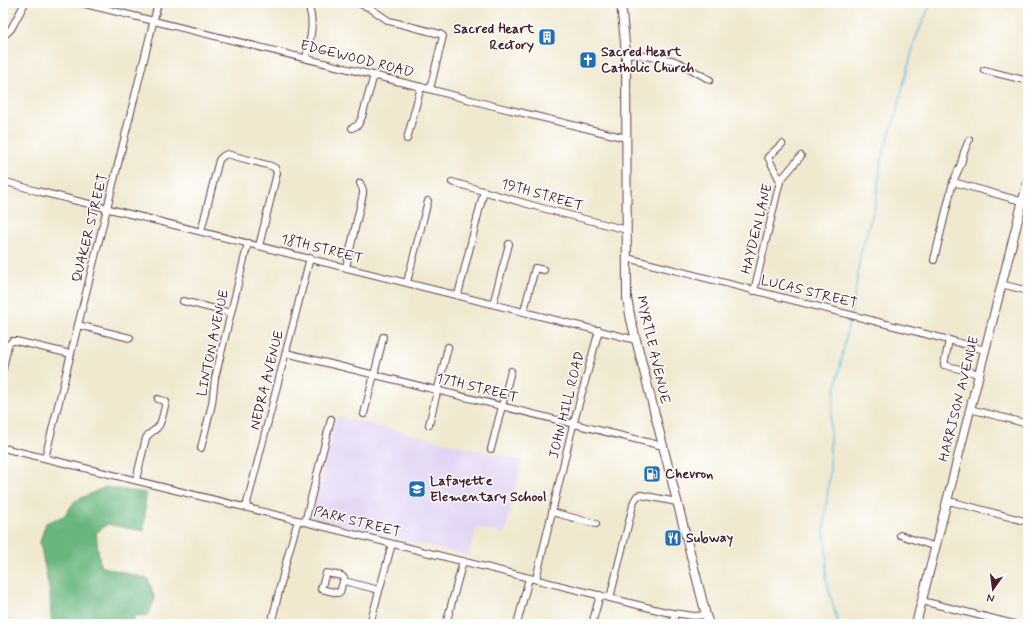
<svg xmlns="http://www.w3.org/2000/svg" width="1031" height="627" viewBox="0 0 1031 627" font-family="Mynerve,sans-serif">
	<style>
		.built { fill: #e1d4f4 }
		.forest { fill: #68b57e; stroke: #596a54 }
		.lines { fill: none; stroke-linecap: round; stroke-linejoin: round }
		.stream { stroke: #68c1e5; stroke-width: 1.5 }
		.minor-casing { stroke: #633d44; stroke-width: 8 }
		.major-casing { stroke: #633d44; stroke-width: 10 }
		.minor { stroke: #fff; stroke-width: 6 }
		.major { stroke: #fff; stroke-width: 8 }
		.labels { text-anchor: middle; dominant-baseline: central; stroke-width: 3; stroke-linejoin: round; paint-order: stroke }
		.poi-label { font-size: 14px; font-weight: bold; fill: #4a1f2b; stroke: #fff; text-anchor: start }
		.street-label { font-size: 14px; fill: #4a1f2b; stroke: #fff }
	</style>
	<rect width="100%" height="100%" fill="#fff"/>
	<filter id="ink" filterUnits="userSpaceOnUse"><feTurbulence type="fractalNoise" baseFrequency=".025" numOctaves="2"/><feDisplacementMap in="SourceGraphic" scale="8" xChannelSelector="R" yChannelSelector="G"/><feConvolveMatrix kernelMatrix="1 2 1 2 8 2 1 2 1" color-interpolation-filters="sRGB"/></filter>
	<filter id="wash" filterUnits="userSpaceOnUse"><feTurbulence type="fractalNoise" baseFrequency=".012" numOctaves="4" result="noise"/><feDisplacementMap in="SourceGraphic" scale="16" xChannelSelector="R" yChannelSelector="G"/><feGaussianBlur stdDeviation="0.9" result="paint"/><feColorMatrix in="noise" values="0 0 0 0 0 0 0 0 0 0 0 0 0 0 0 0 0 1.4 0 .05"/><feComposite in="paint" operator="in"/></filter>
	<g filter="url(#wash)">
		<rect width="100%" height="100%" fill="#f0e9d0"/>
		<!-- built -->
		<path class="built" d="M 337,416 L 522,461 L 505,534 L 476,528 L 469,556 L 312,517 Z"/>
		<!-- forest -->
		<path class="forest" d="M 105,487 L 146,493 L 144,531 L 107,524 L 96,533 L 100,566 L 148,579 L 155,599 L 148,615 L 133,616 L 135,624 L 53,624 L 51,616 L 50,594 L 40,542 L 46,523 L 64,516 L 75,501 Z"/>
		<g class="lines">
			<!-- stream -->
			<g class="stream">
				<path d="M 851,314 L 856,287 L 860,256 L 876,202 L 880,168 L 884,150 L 895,117 L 915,40 L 931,3"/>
				<path d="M 838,624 L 826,578 L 827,560 L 824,529 L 830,469 L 830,423 L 834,396 L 850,317"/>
			</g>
		</g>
	</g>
	<g filter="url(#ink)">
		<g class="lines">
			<!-- minor casing -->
			<g class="minor-casing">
				<g id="minor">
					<path d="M 81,3 L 421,87 L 490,105 L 626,138"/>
					<path d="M 358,3 L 370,8 L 389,21 L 440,34 L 443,36 L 430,89"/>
					<path d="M 3,37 L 11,29 L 25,3"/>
					<path d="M 626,53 L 672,60 L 682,64 L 710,80"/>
					<path d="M 306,58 C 310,39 316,22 307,3"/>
					<path d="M 984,70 L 1028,81"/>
					<path d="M 352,128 L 358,125 L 362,117 L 374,75"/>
					<path d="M 407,139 L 421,87"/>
					<path d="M 3,181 L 37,191 L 636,340"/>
					<path d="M 780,181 L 768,157 L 782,144"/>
					<path d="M 452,182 L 538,207 L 627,230"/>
					<path d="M 953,182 L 1028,203"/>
					<path d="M 201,231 L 219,160 L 223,156 L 227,154 L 271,166 L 275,168 L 277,173 L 259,246"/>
					<path d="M 627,258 L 949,340 L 985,350"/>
					<path d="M 934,260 L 953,182 L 961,164 L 964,152 L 969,140"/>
					<path d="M 346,267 L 363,194 L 363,190 L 360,183"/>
					<path d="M 407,282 L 428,201"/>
					<path d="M 1001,284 L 1028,291"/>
					<path d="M 754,291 L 780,181 L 801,156"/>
					<path d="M 458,295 L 484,191"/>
					<path d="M 183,301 L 231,313"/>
					<path d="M 493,304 L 509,244"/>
					<path d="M 524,311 L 535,268 L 544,270"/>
					<path d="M 78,325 L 130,338"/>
					<path d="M 949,340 L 944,365 L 979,374"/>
					<path d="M 286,353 L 663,446"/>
					<path d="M 3,369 L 8,345 L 12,341 L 16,341 L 71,354"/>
					<path d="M 970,409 L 1028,424"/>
					<path d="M 364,414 L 381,347 L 383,337"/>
					<path d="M 429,425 L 448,347"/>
					<path d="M 3,448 L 305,522 L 666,612 L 694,616 L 706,615"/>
					<path d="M 201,448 L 212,404 L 215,378 L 248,243"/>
					<path d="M 491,449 L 511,371"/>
					<path d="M 45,458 L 158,3"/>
					<path d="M 136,480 L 146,438 C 149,432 154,432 158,427 C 162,423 164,409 166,402 L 158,399"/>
					<path d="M 947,502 L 953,502 L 1028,522"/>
					<path d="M 246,507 L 310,258"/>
					<path d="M 552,512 L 596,524"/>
					<path d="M 305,522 L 331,419"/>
					<path d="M 900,535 L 936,547"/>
					<path d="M 326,573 L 342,576 L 344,578 L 340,592 L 338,593 L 321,589 Z"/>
					<path d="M 536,579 L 571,433 L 599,330"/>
					<path d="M 344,581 L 379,590"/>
					<path d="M 610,598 L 634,501 L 637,496 L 641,495 L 677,502"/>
					<path d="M 922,601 L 1014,624"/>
					<path d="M 271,624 L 288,555 L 298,520"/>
					<path d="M 370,624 L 392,544"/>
					<path d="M 446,624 L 463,561"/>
					<path d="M 517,624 L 529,578"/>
					<path d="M 592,624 L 600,595"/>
					<path d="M 672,624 L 675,614"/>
				</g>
			</g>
			<!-- major casing -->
			<g class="major-casing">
				<g id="major">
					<path d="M 621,3 L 626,53 L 627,298 L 631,320 L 706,615 L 709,624"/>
					<path d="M 916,624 L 1028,180"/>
				</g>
			</g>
			<!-- minor -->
			<use href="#minor" class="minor"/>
			<!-- major -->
			<use href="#major" class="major"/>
		</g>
	</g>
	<!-- icons -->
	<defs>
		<g id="building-square" transform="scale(0.9)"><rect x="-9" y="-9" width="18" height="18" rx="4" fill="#1f6fb2" stroke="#fff"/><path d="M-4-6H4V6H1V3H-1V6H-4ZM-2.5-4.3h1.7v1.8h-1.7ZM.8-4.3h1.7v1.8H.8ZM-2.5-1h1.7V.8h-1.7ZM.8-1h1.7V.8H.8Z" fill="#fff"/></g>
		<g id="church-square" transform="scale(0.9)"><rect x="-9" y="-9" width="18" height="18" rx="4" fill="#1f6fb2" stroke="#fff"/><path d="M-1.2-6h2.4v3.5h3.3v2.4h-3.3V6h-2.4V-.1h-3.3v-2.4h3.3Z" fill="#fff"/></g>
		<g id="fuel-square" transform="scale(0.9)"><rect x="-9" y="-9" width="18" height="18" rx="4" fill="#1f6fb2" stroke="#fff"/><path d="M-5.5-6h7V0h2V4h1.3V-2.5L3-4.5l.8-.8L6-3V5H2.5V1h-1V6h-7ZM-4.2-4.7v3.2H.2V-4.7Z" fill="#fff"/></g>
		<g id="school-square" transform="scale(0.9)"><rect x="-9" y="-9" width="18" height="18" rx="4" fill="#1f6fb2" stroke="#fff"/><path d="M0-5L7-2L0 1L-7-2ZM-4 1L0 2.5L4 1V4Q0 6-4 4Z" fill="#fff"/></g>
		<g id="restaurant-square" transform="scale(0.9)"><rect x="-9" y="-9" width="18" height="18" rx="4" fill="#1f6fb2" stroke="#fff"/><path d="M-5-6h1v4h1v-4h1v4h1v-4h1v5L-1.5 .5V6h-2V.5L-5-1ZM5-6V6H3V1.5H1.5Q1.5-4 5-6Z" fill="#fff"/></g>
	</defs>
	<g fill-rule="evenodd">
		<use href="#building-square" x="547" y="37"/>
		<use href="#church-square" x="588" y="60"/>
		<use href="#fuel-square" x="652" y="474"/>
		<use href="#school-square" x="417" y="489"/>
		<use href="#restaurant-square" x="673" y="538"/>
	</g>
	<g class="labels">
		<!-- poi labels -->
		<g class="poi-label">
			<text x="534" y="29" text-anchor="end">Sacred Heart<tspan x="534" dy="16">Rectory</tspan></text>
			<text x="601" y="52">Sacred Heart<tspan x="601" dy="16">Catholic Church</tspan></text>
			<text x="665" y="474">Chevron</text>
			<text x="430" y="481">Lafayette<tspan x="430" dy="16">Elementary School</tspan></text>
			<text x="686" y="538">Subway</text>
		</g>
		<!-- street labels -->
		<g class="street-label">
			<text transform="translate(357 59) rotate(14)">EDGEWOOD ROAD</text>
			<text transform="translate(542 195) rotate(16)">19TH STREET</text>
			<text transform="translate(90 228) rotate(-76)">QUAKER STREET</text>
			<text transform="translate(757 229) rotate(-76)">HAYDEN LANE</text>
			<text transform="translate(322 249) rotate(14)">18TH STREET</text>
			<text transform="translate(809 292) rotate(14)">LUCAS STREET</text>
			<text transform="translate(213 343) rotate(-78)">LINTON AVENUE</text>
			<text transform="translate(653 350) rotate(77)">MYRTLE AVENUE</text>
			<text transform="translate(267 380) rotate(-76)">NEDRA AVENUE</text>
			<text transform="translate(477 388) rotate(14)">17TH STREET</text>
			<text transform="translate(959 399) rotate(-76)">HARRISON AVENUE</text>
			<text transform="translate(567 405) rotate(-76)">JOHN HILL ROAD</text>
			<text transform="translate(357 522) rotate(14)">PARK STREET</text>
		</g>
	</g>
	<!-- margin -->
	<rect width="1031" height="627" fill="none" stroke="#fff" stroke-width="16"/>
	<!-- north arrow -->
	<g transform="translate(993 589) rotate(194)" stroke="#ffffff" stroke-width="3" paint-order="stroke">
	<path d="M0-3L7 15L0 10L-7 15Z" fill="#4a1f2b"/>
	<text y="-6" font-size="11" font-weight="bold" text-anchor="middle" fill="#4a1f2b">N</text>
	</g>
</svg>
